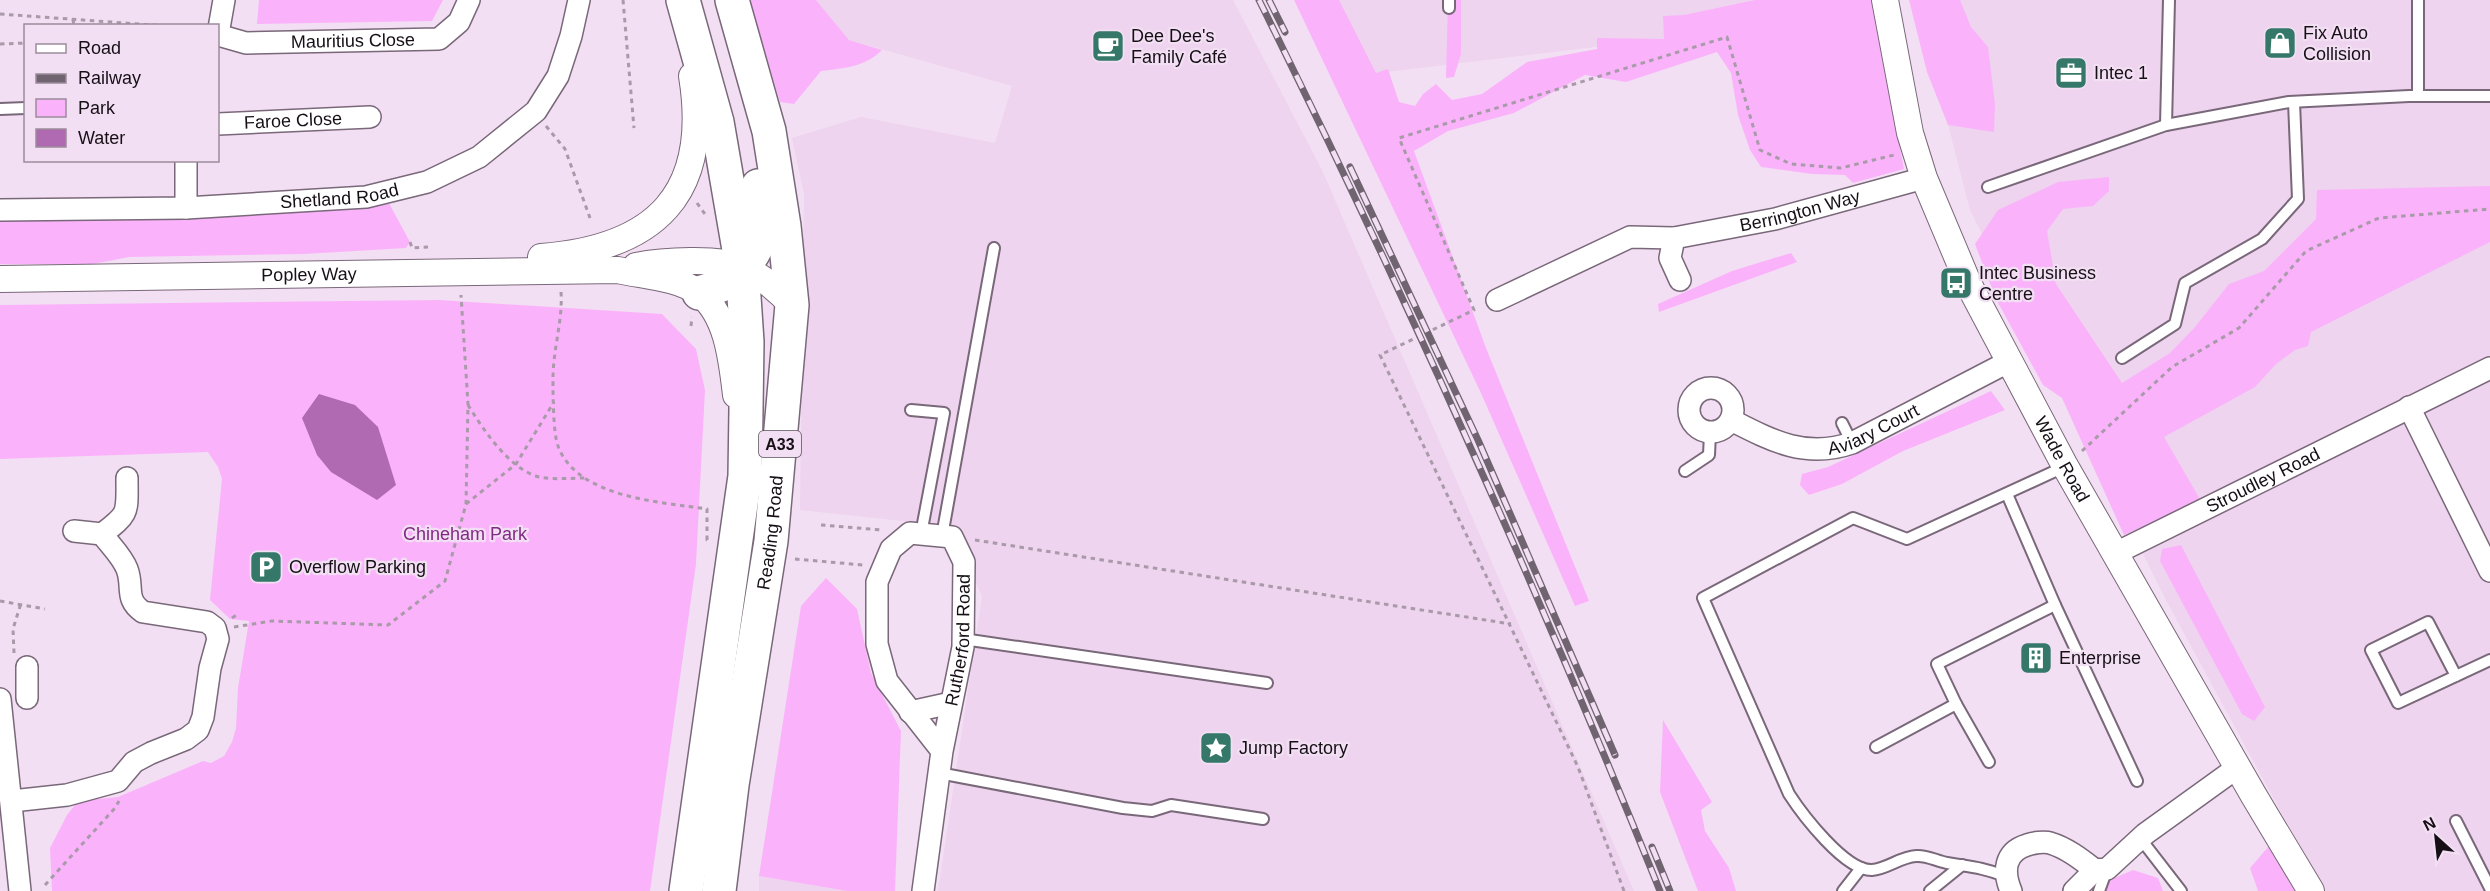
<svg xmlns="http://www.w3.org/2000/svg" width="2490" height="891" viewBox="0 0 2490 891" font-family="Arial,sans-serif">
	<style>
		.built { fill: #eed4ee }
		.green { fill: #fab3fb }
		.water { fill: #af6ab1 }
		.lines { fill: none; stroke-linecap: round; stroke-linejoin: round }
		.service-casing { stroke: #796879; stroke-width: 14 }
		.minor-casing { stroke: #796879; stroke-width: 24 }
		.tertiary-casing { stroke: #796879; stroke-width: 28 }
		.trunk-casing { stroke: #796879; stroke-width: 36 }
		.path { stroke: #a99aa9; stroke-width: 3; stroke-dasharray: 4.5 4.5; stroke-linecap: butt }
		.service { stroke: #fff; stroke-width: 10 }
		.minor { stroke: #fff; stroke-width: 21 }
		.tertiary { stroke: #fff; stroke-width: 26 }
		.trunk { stroke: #fff; stroke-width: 33 }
		.rail-casing { stroke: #706470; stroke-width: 7 }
		.rail { stroke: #f3dff3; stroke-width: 4.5; stroke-dasharray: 14; stroke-linecap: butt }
		.labels { text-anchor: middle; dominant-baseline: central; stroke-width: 4.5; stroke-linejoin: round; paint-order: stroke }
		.shield { fill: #f3dff3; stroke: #584e58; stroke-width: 1.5 }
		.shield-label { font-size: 16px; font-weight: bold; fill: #161016 }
		.poi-label { font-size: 18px; fill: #161016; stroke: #f3dff3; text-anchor: start }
		.street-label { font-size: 18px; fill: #161016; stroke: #f3dff3 }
		.park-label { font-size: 18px; fill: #802c84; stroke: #f3dff3 }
	</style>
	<rect width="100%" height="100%" fill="#f3dff3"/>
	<!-- built -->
	<g class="built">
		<path d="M 816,0 L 1233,0 L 1322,170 L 1634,891 L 938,891 L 982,596 L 949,526 L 800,510 L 804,194 L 792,138 L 861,117 L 995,143 L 1012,86 L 849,40 Z"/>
		<path d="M 1314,0 L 1855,0 L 1856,16 L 1353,76 Z"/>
		<path d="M 1916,0 L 2490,0 L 2490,891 L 2324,891 L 2167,602 L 1970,210 Z"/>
		<path d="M 759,876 L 760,876 L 847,891 L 759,891 Z"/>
	</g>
	<!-- green -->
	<g class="green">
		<path d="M 259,0 L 443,0 L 432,21 L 257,24 Z"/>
		<path d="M 749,0 L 816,0 L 849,40 L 882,50 C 865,67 845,68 821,71 L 794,104 L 780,102 Z"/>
		<path d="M 1294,0 L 1339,0 L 1376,73 L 1388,69 L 1399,102 L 1415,106 L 1423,94 L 1436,84 L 1452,100 L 1482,94 L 1527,62 L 1597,49 L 1597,38 L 1664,39 L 1663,16 L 1684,15 L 1755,0 L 1871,0 L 1904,169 L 1853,183 L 1845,175 L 1812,174 L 1761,167 L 1750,150 L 1738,115 L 1731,73 L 1717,52 L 1626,82 L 1585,75 L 1514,113 L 1448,131 L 1414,151 L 1486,348 L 1589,601 L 1575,606 L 1480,391 Z"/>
		<path d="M 1448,0 L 1461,0 L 1461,54 L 1454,77 L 1446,78 Z"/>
		<path d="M 1909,0 L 1960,0 L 1971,27 L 1988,47 L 1995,104 L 1994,132 L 1948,125 L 1927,72 Z"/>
		<path d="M 2109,177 L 2109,191 L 2093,206 L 2063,209 L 2047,231 L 2056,284 L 2122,383 L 2170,353 L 2195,327 L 2229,284 L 2264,271 L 2316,219 L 2317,190 L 2490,186 L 2490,242 L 2311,332 L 2308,346 L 2295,350 L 2276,364 L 2255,387 L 2164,437 L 2201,501 L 2124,535 L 2062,398 L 2043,385 L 1996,299 L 1975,244 L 1998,210 L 2058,182 Z"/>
		<path d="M 384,194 L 410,242 L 406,248 L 304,254 L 129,257 L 93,264 L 0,264 L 0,210 Z"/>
		<path d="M 1791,253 L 1797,262 L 1659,312 L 1658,304 L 1732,271 Z"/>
		<path d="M 439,300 L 662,314 L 696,349 L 705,390 L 696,564 L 650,891 L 52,891 L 50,848 L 67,815 L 78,801 L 118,797 L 203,761 L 211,763 L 224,756 L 232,742 L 236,728 L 238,688 L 249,621 L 230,619 L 210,600 L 222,479 L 218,467 L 208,452 L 0,459 L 0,305 Z"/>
		<path d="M 1991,391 L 2005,410 L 1903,451 L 1842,484 L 1809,495 L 1800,485 L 1802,474 L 1828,467 Z"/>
		<path d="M 2181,545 L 2265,707 L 2254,721 L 2242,714 L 2160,561 L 2162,549 Z"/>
		<path d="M 826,578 L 857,609 L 871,673 L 901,731 L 895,891 L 847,891 L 759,876 L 801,606 Z"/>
		<path d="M 1663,720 L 1712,802 L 1701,810 L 1705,831 L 1729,868 L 1736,891 L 1698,891 L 1660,792 Z"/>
		<path d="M 2269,846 L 2295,891 L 2258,891 L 2250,868 Z"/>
		<path d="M 2133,870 L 2158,878 L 2163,891 L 2095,891 L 2096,886 Z"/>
	</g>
	<!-- water -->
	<path class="water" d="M 319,394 L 355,405 L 378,427 L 396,485 L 377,500 L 331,472 L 317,455 L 302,418 Z"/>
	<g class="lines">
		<!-- service casing -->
		<g class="service-casing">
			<g id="service">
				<path d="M 2418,0 L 2418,96"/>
				<path d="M 1449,8 L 1449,0"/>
				<path d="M 0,109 L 26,108"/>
				<path d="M 2166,125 L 2169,0"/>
				<path d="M 1988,187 L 2166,125 L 2289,102 L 2409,96 L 2490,96"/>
				<path d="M 2122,358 L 2175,324 L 2185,283 L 2262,239 L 2298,199 L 2294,102"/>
				<path d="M 911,410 L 944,413 L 921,534"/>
				<path d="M 1842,423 L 1852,443"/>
				<path d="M 1685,471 L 1709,455 L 1710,433"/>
				<path d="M 942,536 L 994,248"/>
				<path d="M 2055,605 L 2137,781"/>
				<path d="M 963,639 L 1267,683"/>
				<path d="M 2456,676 L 2428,622 L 2371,650 L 2398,703 L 2490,660"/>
				<path d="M 1956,704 L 1989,762"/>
				<path d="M 1876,747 L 1956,704 L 1937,664 L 2055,605 L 2007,494"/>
				<path d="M 939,773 L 1123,808 L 1152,811 L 1171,805 L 1263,819"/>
				<path d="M 2456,821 L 2490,888"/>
				<path d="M 2140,838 L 2181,891"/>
				<path d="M 2005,876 C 1981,867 1971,867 1947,863 C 1936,861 1927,855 1916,856 C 1900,857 1887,869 1872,870 C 1845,871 1802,814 1789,794 L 1703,598 L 1853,518 L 1907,539 L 2064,467"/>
				<path d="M 1843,891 L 1861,868"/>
				<path d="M 1930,891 L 1962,865"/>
				<path d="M 2099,891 L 2107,869"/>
			</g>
		</g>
		<!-- minor casing -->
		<g class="minor-casing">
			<g id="minor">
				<path d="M 218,34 L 224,0"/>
				<path id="s1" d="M 218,35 L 246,43 L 439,39 L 459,22 L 469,0"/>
				<path id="s2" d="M 218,124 L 370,117"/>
				<path d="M 186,208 L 186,160"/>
				<path id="s3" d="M 0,210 L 186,208 L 366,197 L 427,182 L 479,157 L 536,111 L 558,76 L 571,36 L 579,0"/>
				<path d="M 1674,238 L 1670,258 L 1680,280"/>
				<path id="s4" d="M 1497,300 L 1630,237 L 1674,238 L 1775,219 L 1924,178"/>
				<circle cx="1711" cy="410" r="22"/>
				<path d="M 2409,407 L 2490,571"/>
				<path id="s5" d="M 1731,420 C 1772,441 1806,459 1852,443 L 2008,362"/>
				<path d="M 74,531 L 102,534 C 130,513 127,513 127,478"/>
				<path id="s6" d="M 2116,553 L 2490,368"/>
				<path d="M 27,667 L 27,698"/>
				<path d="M 0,699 L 20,891"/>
				<path d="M 910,712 L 951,703"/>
				<path d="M 12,801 L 67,795 L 118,781 L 134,762 L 151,753 L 186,739 L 198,730 L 203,717 L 210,668 L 218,639 L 215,628 L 207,622 L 143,612 C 124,599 134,587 127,569 C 122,556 110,545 102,534"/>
				<path d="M 2095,870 L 2107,869 L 2145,834 L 2238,767"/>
				<path id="s7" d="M 923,891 L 942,751 L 963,647 L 964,562 L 952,537 L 910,533 L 891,549 L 877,582 L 877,644 L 887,681 L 942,751"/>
				<path d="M 2011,891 C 2003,872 2004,852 2027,845 C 2033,843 2044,841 2050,843 C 2067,848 2082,860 2095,870 L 2074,891"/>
			</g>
		</g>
		<!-- tertiary casing -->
		<g class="tertiary-casing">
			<g id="tertiary">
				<path id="s8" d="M 1885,0 L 1910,133 L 1924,178 L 1969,285 L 2065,466 L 2254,796 L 2311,891"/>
				<path d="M 541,257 C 656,248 711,194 692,76"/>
				<path d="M 636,266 C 661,261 720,257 744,268 C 763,277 778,290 792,305"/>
				<path id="s9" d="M 0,279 L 618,270 C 643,276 678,277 699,293 C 728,315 732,362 736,395"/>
			</g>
		</g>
		<!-- trunk casing -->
		<g class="trunk-casing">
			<g id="trunk">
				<path d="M 683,0 L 717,122 L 742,267 L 747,342 L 745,476 L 686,891"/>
				<path d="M 699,293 C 721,286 726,285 742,268 C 768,240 762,221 758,186"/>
				<path id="s10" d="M 719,891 L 732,785 L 771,541 L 792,305 L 784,226 L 769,131 L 732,0"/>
			</g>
		</g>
		<!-- path -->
		<g class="path">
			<path d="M 623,0 L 634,128"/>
			<path d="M 0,14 L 166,26"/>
			<path d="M 73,19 L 74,26"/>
			<path d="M 0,44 L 26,43"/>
			<path d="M 546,126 L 565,149 L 590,218"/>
			<path d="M 697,203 L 707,217"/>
			<path d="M 410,242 L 412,248 L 428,247"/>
			<path d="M 561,292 C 563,320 553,349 553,378 C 553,393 553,433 558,446 C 577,498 661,502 707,509 L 707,540 L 710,541"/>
			<path d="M 691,326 L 692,317"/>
			<path d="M 468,405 C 483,429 509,469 539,477 C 553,480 571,478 585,478"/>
			<path d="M 2082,451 L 2172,367 L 2239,328 L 2306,251 L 2379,218 L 2490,209"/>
			<path d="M 466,504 L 516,464 L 554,402"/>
			<path d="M 821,525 L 882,530"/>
			<path d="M 975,540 L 1511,624"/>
			<path d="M 795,559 L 863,565"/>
			<path d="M 0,601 L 45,609"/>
			<path d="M 232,618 L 238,614"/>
			<path d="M 234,627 L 272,621 L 388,625 L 445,581 L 466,504 L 468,404 L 461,295"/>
			<path d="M 14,653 L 13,629 L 21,603"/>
			<path d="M 45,885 L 115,808 L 119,801"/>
			<path d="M 1624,891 L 1578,767 L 1380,355 L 1474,310 L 1399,138 L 1727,37 L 1760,150 L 1791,164 L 1841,168 L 1894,155"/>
		</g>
		<!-- service -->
		<use href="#service" class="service"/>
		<!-- minor -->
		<use href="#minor" class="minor"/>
		<!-- tertiary -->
		<use href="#tertiary" class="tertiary"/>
		<!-- trunk -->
		<use href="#trunk" class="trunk"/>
		<!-- rail casing -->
		<g class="rail-casing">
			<g id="rail">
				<path d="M 1259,0 C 1404,292 1538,589 1660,891"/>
				<path d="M 1269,0 L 1285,32"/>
				<path d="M 1350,167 L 1478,440 L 1615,755"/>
				<path d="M 1652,847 L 1670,891"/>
			</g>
		</g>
		<!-- rail -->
		<use href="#rail" class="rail"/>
	</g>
	<!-- icons -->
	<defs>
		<g id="shop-square" transform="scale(1.725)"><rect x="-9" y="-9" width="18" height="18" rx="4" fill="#357768" stroke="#f3dff3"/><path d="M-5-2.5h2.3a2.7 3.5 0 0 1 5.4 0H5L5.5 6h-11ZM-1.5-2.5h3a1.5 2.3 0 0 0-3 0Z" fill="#fff"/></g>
		<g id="cafe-square" transform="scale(1.725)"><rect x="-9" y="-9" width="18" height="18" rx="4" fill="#357768" stroke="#f3dff3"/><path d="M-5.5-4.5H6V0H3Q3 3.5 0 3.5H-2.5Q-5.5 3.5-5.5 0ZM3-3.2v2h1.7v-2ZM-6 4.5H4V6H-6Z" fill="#fff"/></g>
		<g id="office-square" transform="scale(1.725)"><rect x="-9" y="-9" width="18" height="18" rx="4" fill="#357768" stroke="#f3dff3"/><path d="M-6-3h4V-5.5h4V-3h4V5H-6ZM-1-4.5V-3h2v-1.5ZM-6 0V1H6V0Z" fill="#fff"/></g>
		<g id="bus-square" transform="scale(1.725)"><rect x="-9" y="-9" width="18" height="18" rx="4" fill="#357768" stroke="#f3dff3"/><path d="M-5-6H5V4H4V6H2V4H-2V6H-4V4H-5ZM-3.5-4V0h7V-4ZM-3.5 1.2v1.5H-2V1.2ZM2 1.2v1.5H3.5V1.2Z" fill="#fff"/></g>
		<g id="parking-square" transform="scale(1.725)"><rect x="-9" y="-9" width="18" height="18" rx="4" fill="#357768" stroke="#f3dff3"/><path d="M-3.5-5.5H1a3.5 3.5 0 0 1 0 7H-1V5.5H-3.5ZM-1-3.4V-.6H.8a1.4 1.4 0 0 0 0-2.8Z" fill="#fff"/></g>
		<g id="building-square" transform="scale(1.725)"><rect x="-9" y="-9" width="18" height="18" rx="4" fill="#357768" stroke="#f3dff3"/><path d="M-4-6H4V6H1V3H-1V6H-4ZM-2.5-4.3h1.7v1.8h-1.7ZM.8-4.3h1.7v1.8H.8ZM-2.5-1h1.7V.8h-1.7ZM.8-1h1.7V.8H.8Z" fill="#fff"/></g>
		<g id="sight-square" transform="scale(1.725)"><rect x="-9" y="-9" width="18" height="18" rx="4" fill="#357768" stroke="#f3dff3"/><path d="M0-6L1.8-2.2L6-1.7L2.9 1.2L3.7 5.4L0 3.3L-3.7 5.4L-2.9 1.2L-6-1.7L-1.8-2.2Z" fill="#fff"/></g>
	</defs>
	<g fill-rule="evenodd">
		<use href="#shop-square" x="2280" y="43"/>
		<use href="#cafe-square" x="1108" y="46"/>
		<use href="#office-square" x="2071" y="73"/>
		<use href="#bus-square" x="1956" y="283"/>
		<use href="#parking-square" x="266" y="567"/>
		<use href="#building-square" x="2036" y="658"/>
		<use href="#sight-square" x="1216" y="748"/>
	</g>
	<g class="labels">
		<!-- shield labels -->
		<rect class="shield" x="759" y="431" width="42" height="26" rx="4.5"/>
		<g class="shield-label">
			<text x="780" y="444">A33</text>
		</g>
		<!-- poi labels -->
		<g class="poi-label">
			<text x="2303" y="33">Fix Auto<tspan x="2303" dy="21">Collision</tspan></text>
			<text x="1131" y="36">Dee Dee's<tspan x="1131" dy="21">Family Café</tspan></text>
			<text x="2094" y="73">Intec 1</text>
			<text x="1979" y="273">Intec Business<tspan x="1979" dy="21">Centre</tspan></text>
			<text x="289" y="567">Overflow Parking</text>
			<text x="2059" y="658">Enterprise</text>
			<text x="1239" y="748">Jump Factory</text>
		</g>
		<!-- street labels -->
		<g class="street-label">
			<text stroke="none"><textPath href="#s1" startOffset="136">Mauritius Close</textPath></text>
			<text stroke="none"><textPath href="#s2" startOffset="75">Faroe Close</textPath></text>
			<text stroke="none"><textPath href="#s3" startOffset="340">Shetland Road</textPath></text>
			<text stroke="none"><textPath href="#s4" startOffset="320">Berrington Way</textPath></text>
			<text stroke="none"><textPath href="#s9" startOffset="309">Popley Way</textPath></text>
			<text stroke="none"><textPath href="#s5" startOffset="152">Aviary Court</textPath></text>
			<text stroke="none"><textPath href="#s8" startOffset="496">Wade Road</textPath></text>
			<text stroke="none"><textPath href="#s6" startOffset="164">Stroudley Road</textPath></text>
			<text stroke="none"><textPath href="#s10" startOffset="362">Reading Road</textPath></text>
			<text stroke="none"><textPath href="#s7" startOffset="254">Rutherford Road</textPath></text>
		</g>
		<!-- park labels -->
		<g class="park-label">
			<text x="465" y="534">Chineham Park</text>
		</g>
	</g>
	<!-- legend -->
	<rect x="24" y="24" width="195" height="138" fill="#f3dff3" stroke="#9b8c9b" stroke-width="1.5"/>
	<rect x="36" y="44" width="30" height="9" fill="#ffffff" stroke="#9b8c9b" stroke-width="1.5"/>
	<text x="78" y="54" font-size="18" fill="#161016">Road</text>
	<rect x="36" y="74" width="30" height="9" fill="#706470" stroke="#9b8c9b" stroke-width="1.5"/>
	<text x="78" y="84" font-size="18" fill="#161016">Railway</text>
	<rect x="36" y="99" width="30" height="18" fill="#fab3fb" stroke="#9b8c9b" stroke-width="1.5"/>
	<text x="78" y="114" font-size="18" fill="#161016">Park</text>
	<rect x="36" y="129" width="30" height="18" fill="#af6ab1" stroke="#9b8c9b" stroke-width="1.5"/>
	<text x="78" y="144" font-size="18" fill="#161016">Water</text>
	<!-- north arrow -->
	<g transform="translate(2436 837) rotate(333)" stroke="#f3dff3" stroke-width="4.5" paint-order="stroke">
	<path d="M0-4.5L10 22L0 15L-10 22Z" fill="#161016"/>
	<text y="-9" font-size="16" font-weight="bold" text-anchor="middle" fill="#161016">N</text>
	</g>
</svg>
